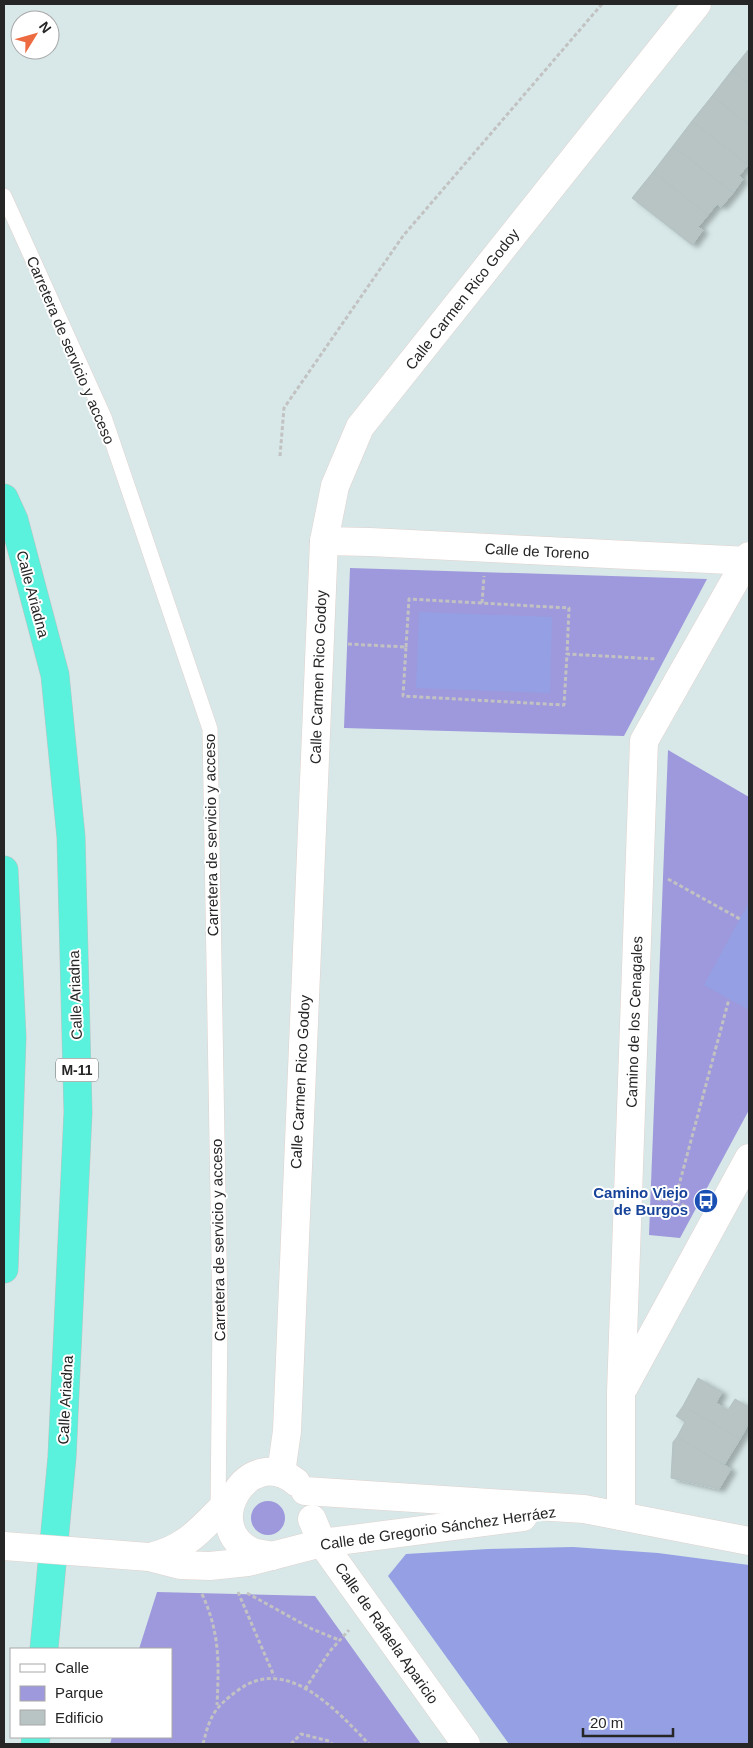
<svg xmlns="http://www.w3.org/2000/svg" width="753" height="1748" viewBox="0 0 753 1748" font-family="Helvetica,sans-serif">
	<style>
		.green { fill: #9e98dc }
		.pitch { fill: #94a0e3 }
		.building { fill: #b8c3c4; stroke: #b3c2c3; filter: url(#shadow) }
		.lines { fill: none; stroke-linecap: round; stroke-linejoin: round }
		.lane-casing { stroke: #dfd2ce; stroke-width: 16 }
		.street-casing { stroke: #dfd2ce; stroke-width: 29 }
		.highway-casing { stroke: #c2c2c2; stroke-width: 29 }
		.path { stroke: #c2c2c2; stroke-width: 3; stroke-dasharray: 4 2.5; stroke-linecap: butt }
		.lane { stroke: #fff; stroke-width: 15 }
		.street { stroke: #fff; stroke-width: 28 }
		.highway { stroke: #5af2dd; stroke-width: 28 }
		.street-bridge-casing { stroke: #dfd2ce; stroke-width: 29; stroke-linecap: butt }
		.street-bridge { stroke: #fff; stroke-width: 28 }
		.labels { text-anchor: middle; dominant-baseline: central; stroke-width: 4; stroke-linejoin: round; paint-order: stroke }
		.shield { fill: #fff; stroke: #676767; stroke-width: 1 }
		.shield-label { font-size: 14px; font-weight: bold; fill: #262626 }
		.street-label { font-size: 15px; fill: #262626; stroke: #fff }
		.transit-label { font-size: 15px; font-weight: bold; fill: #164399; stroke: #fff; text-anchor: end }
	</style>
	<defs>
		<filter id="shadow"><feDropShadow dx="5.5" dy="3" stdDeviation="2.5" flood-color="#0004"/></filter>
	</defs>
	<rect width="100%" height="100%" fill="#d8e8e8"/>
	<!-- green -->
	<g class="green">
		<path d="M 350,568 L 707,579 L 624,736 L 344,728 Z"/>
		<path d="M 668,750 L 749,797 L 749,1110 L 680,1238 L 649,1235 Z"/>
		<circle cx="268" cy="1518" r="17"/>
		<path d="M 157,1592 L 315,1596 L 421,1744 L 110,1744 L 112,1737 L 171,1737 L 171,1649 L 139,1649 Z"/>
	</g>
	<!-- pitch -->
	<g class="pitch">
		<path d="M 419,612 L 552,617 L 550,693 L 416,688 Z"/>
		<path d="M 749,902 L 749,1010 L 704,985 Z"/>
		<path d="M 573,1547 L 658,1553 L 749,1565 L 749,1744 L 509,1744 L 388,1576 L 406,1554 L 488,1549 Z"/>
	</g>
	<!-- building -->
	<g class="building">
		<path d="M 749,49 L 749,84 L 732,70 Z"/>
		<path d="M 732,70 L 749,84 L 749,125 L 712,96 Z"/>
		<path d="M 712,96 L 749,125 L 748,165 L 692,121 Z"/>
		<path d="M 692,121 L 748,165 L 739,176 L 743,179 L 733,193 L 673,146 Z"/>
		<path d="M 673,146 L 733,193 L 721,207 L 717,204 L 708,215 L 653,172 Z"/>
		<path d="M 653,172 L 708,215 L 698,227 L 703,230 L 692,245 L 632,198 Z"/>
		<path d="M 698,1378 L 722,1392 L 716,1403 L 728,1410 L 735,1399 L 749,1407 L 749,1423 L 740,1439 L 683,1406 Z"/>
		<path d="M 683,1406 L 740,1439 L 724,1465 L 677,1437 L 685,1422 L 676,1416 Z"/>
		<path d="M 677,1437 L 731,1469 L 719,1489 L 671,1478 L 673,1442 Z"/>
	</g>
	<g class="lines">
		<!-- lane casing -->
		<g class="lane-casing">
			<path id="lane" d="M 4,196 L 104,417 L 210,729 L 220,1315 L 218,1512"/>
		</g>
		<!-- street casing -->
		<g class="street-casing">
			<g id="street">
				<path d="M 324,541 L 370,542 L 749,561"/>
				<path d="M 624,1387 L 749,1158"/>
				<path d="M 281,1473 L 287,1431 L 324,541 L 335,486 L 360,427 L 697,4"/>
				<path d="M 305,1491 L 584,1509 L 749,1541"/>
				<path d="M 621,1516 L 621,1393 L 644,741 L 749,556"/>
				<path d="M 312,1519 L 322,1543 L 466,1744"/>
				<path d="M 272,1556 C 266,1554 258,1554 253,1552 C 198,1528 248,1442 296,1482"/>
				<path d="M 149,1557 L 180,1565 L 210,1566 L 248,1562 L 322,1543 L 523,1517"/>
				<path d="M 149,1557 C 188,1549 203,1526 230,1500"/>
			</g>
		</g>
		<!-- highway casing -->
		<g class="highway-casing">
			<g id="highway">
				<path d="M 4,498 L 14,520 L 55,675 L 71,837 L 78,1112 L 62,1457 L 44,1649"/>
				<path d="M 4,870 L 12,1037 L 4,1269"/>
				<path d="M 35,1744 L 36,1737"/>
			</g>
		</g>
		<!-- path -->
		<g class="path">
			<path d="M 280,456 L 284,408 L 403,236 L 602,4"/>
			<path d="M 482,603 L 484,576"/>
			<path d="M 348,644 L 406,647 L 403,696 L 564,705 L 567,654 L 657,659"/>
			<path d="M 406,647 L 409,599 L 569,608 L 567,654"/>
			<path d="M 668,879 L 740,919"/>
			<path d="M 657,1199 L 675,1200 L 688,1208"/>
			<path d="M 675,1200 L 729,999"/>
			<path d="M 238,1592 L 274,1676"/>
			<path d="M 247,1593 L 312,1629 L 339,1640"/>
			<path d="M 202,1594 C 220,1633 219,1663 217,1705"/>
			<path d="M 305,1689 L 330,1651 L 349,1630"/>
			<path d="M 203,1744 C 210,1716 214,1708 237,1691 C 286,1653 337,1711 369,1744"/>
			<path d="M 291,1744 L 301,1734 L 329,1741 L 332,1744"/>
		</g>
		<!-- lane -->
		<use href="#lane" class="lane"/>
		<!-- street -->
		<use href="#street" class="street"/>
		<!-- highway -->
		<use href="#highway" class="highway"/>
		<!-- street-bridge casing -->
		<g class="street-bridge-casing">
			<path id="street-bridge" d="M 4,1546 L 149,1557"/>
		</g>
		<!-- street-bridge -->
		<use href="#street-bridge" class="street-bridge"/>
	</g>
	<!-- icons -->
	<defs>
		<g id="bus-disc" transform="scale(1.25)"><circle r="9.5" fill="#1a4fb4" stroke="#fff"/><path d="M-5-6H5V4H4V6H2V4H-2V6H-4V4H-5ZM-3.5-4V0h7V-4ZM-3.5 1.2v1.5H-2V1.2ZM2 1.2v1.5H3.5V1.2Z" fill="#fff"/></g>
	</defs>
	<g fill-rule="evenodd">
		<use href="#bus-disc" x="706" y="1201"/>
	</g>
	<g class="labels">
		<!-- shield labels -->
		<rect class="shield" x="56" y="1058.5" width="42" height="23" rx="4"/>
		<g class="shield-label">
			<text x="77" y="1070">M-11</text>
		</g>
		<!-- street labels -->
		<g class="street-label">
			<text transform="translate(462 299) rotate(-52)">Calle Carmen Rico Godoy</text>
			<text transform="translate(71 350) rotate(67)">Carretera de servicio y acceso</text>
			<text transform="translate(537 551) rotate(3)">Calle de Toreno</text>
			<text transform="translate(33 594) rotate(75)">Calle Ariadna</text>
			<text transform="translate(318 677) rotate(-88)">Calle Carmen Rico Godoy</text>
			<text transform="translate(211 835) rotate(-91)">Carretera de servicio y acceso</text>
			<text transform="translate(75 995) rotate(-92)">Calle Ariadna</text>
			<text transform="translate(634 1022) rotate(-88)">Camino de los Cenagales</text>
			<text transform="translate(300 1082) rotate(-87)">Calle Carmen Rico Godoy</text>
			<text transform="translate(218 1240) rotate(-91)">Carretera de servicio y acceso</text>
			<text transform="translate(65 1400) rotate(-87)">Calle Ariadna</text>
			<text transform="translate(438 1528) rotate(-8)">Calle de Gregorio Sánchez Herráez</text>
			<text transform="translate(387 1633) rotate(55)">Calle de Rafaela Aparicio</text>
		</g>
		<!-- transit labels -->
		<g class="transit-label">
			<text x="688" y="1192">Camino Viejo<tspan x="688" dy="17">de Burgos</tspan></text>
		</g>
	</g>
	<!-- border -->
	<rect width="753" height="1748" fill="none" stroke="#262626" stroke-width="10"/>
	<!-- legend -->
	<rect x="10" y="1648" width="162" height="90" fill="#ffffff" stroke="#a8a8a8"/>
	<rect x="20" y="1664" width="25" height="8" fill="#ffffff" stroke="#a8a8a8"/>
	<text x="55" y="1673" font-size="15" fill="#262626">Calle</text>
	<rect x="20" y="1686" width="25" height="15" fill="#9e98dc" stroke="#a8a8a8"/>
	<text x="55" y="1698" font-size="15" fill="#262626">Parque</text>
	<rect x="20" y="1710" width="25" height="15" fill="#b8c3c4" stroke="#a8a8a8"/>
	<text x="55" y="1723" font-size="15" fill="#262626">Edificio</text>
	<!-- north arrow -->
	<g transform="translate(35 35) rotate(53)"><circle r="24" fill="#ffffff" stroke="#a8a8a8"/>
	<path d="M0-4L9 19L0 12L-9 19Z" fill="#ed6b41"/>
	<text y="-8" font-size="14" font-weight="bold" text-anchor="middle" fill="#262626">N</text>
	</g>
	<!-- scale -->
	<path d="M583 1728v8h90v-8" fill="none" stroke="#262626" stroke-width="2.5"/>
	<text x="590" y="1728" font-size="15" fill="#262626" stroke="#ffffff" stroke-width="4" paint-order="stroke">20 m</text>
</svg>
